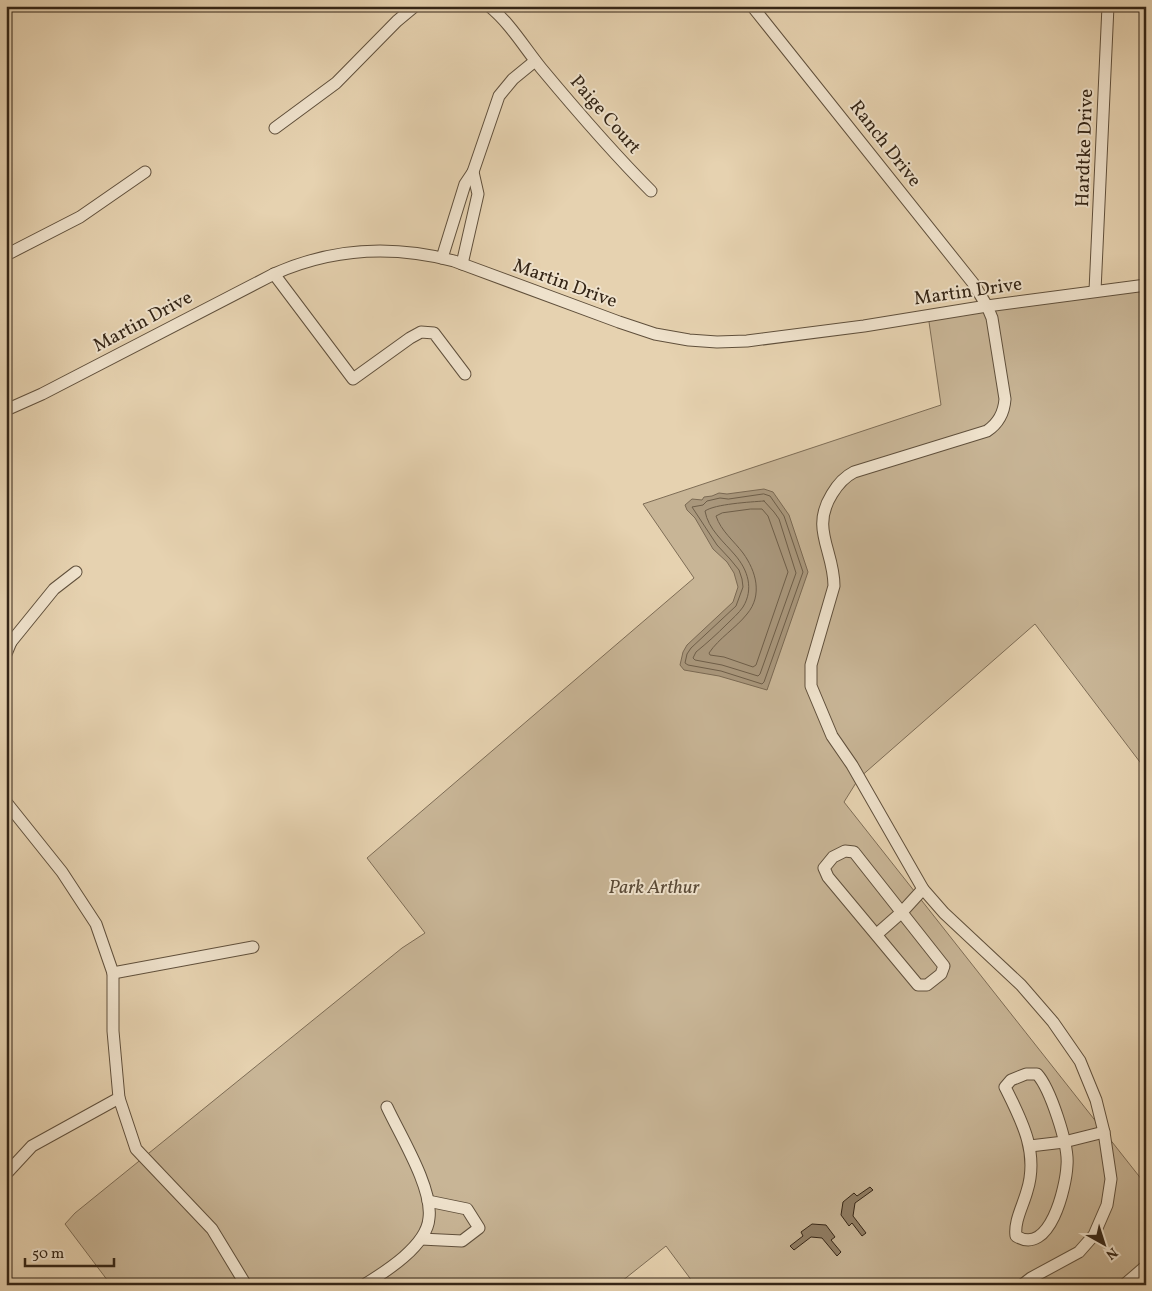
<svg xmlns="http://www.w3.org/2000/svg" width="1152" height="1291" viewBox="0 0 1152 1291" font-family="Vollkorn,serif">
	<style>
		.green { fill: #c8b596; stroke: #7e6d56 }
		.water { fill: #a9977c; stroke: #7a6953 }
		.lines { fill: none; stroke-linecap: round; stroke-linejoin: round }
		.shore { stroke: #6e5e49; stroke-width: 1 }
		.building { fill: #917f66; stroke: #342516 }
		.minor-casing { stroke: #60503c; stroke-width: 13 }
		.minor { stroke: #efe2cc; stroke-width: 11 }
		.labels { text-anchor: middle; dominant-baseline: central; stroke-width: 4; stroke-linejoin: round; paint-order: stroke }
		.street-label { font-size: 19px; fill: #342516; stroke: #efe2cc }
		.park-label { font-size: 19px; font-style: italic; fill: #594936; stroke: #efe2cc }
	</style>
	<rect width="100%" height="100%" fill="#e6d2b0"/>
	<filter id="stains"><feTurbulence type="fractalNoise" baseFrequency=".004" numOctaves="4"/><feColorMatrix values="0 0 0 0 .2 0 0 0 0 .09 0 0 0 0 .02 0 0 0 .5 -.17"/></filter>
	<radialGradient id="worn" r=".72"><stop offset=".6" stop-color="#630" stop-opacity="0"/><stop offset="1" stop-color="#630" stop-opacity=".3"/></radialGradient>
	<!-- green -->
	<path class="green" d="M 1146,286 L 1146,770 L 1035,624 L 859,778 L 844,802 L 1146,1185 L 1146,1263 L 1118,1285 L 695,1285 L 666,1246 L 617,1285 L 111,1285 L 65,1224 L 75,1213 L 402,948 L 425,933 L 367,858 L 694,578 L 643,504 L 941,405 L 928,315 Z"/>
	<!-- water -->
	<path class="water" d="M 764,489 L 773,492 L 789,515 L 808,572 L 767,690 L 719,676 L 684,670 L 680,665 L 683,652 L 687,645 L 733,602 L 738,587 L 734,573 L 727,562 L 713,549 L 695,518 L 687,510 L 685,505 L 692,499 L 702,500 L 704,497 L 712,496 L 719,493 L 727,494 Z"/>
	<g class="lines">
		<!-- shore -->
		<g class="shore">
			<path d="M 764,494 L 770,496 L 784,516 L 803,572 L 764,682 L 762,684 L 721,671 L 688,665 L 685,663 L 687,654 L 691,648 L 736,606 L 743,587 L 742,579 L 739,570 L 730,559 L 717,545 L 692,507 L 703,505 L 707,501 L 720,498 L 728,499 Z"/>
			<path d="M 764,501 L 774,512 L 779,519 L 796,573 L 760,674 L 758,676 L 722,665 L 695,660 L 693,658 L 696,652 C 707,643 717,634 727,624 C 732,619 739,613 743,607 C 754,589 748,570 735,555 C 724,542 708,529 705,511 C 715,504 750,502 764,501 Z"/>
			<path d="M 751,509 L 762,509 L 768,516 L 788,572 L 756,665 L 753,667 L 724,657 L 710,655 L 709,653 C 719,638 736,628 747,614 C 763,595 756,571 743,553 C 734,541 721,531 716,516 L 722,513 Z"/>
		</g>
	</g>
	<!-- building -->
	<g class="building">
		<path d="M 870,1187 L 873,1190 L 855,1203 L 853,1216 L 866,1233 L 862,1236 L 852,1223 L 849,1226 L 841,1215 L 843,1202 L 854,1193 L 857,1196 Z"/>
		<path d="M 812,1224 L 826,1225 L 835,1237 L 831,1240 L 841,1252 L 837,1256 L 822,1238 L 811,1237 L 794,1250 L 790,1246 L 803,1236 L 801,1232 Z"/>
	</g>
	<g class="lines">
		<!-- minor casing -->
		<g class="minor-casing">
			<g id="minor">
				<path d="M 489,6 C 510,23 524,47 541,68 C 576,110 612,152 651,191"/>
				<path d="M 752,6 L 973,283 L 987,306 L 992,318 L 1005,399 C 1004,413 999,423 987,431 L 854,472 C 844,477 838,484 832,494 C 810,529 834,550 834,586 L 811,665 L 811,686 L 832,736 L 852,765 L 923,889 L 944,913 L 1021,985 L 1053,1022 L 1080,1061 L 1096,1100 L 1104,1132 L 1111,1179 L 1107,1205 L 1094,1235 L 1079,1252 L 1031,1278 L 1022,1285"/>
				<path d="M 275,128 L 336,83 L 397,21 L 415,6"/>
				<path d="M 6,255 L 80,217 L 145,172"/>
				<path d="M 442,258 L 465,184 L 473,172 L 499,96 L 513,79 L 535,61"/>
				<path d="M 462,264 L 478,194 L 473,172"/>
				<path d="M 274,274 L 353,379 L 410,338 L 421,332 L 434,333 L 465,374"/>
				<path d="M 1095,291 L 1108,6"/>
				<path d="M 6,410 L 42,394 L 274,274 C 332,248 393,245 454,261 L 619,322 L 655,334 L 689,340 L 717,342 L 747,341 L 864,326 L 987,306 L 1146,285"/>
				<path d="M 6,640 L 11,642 L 54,589 L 76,572"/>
				<path d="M 6,654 L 11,642"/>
				<path d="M 6,802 L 62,872 L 96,924 L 113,973 L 253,947"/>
				<path d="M 845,851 L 854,852 L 944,966 L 941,974 L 927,985 L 918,985 L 828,877 L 824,868 L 833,857 Z"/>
				<path d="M 877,934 L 902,912 L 923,889"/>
				<path d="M 1026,1074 L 1037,1074 C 1050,1088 1069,1145 1067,1165 C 1066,1187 1050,1257 1016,1236 C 1014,1221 1023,1206 1027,1191 C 1039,1153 1022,1121 1005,1087 L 1011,1080 Z"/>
				<path d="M 119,1098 L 136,1149 L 212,1229 L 246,1285"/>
				<path d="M 1030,1146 L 1064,1142 L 1104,1132"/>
				<path d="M 6,1174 L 32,1146 L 119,1098 L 113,1031 L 113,973"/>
				<path d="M 421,1239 L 462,1241 L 479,1228 L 467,1209 L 428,1201"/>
				<path d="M 364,1285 C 385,1272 427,1246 429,1218 C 433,1188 400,1135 387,1107"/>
				<path d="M 1124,1285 L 1146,1266"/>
			</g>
		</g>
		<!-- minor -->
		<use href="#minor" class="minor"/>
	</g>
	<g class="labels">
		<!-- street labels -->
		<g class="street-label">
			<text transform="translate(605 115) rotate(49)">Paige Court</text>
			<text transform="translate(885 144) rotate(52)">Ranch Drive</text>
			<text transform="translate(1085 148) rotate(-88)">Hardtke Drive</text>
			<text transform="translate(565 284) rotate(20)">Martin Drive</text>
			<text transform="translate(968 292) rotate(-8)">Martin Drive</text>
			<text transform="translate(143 322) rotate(-28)">Martin Drive</text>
		</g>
		<!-- park labels -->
		<g class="park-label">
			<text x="654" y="888">Park Arthur</text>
		</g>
	</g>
	<!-- margin -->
	<rect width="1152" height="1291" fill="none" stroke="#e6d2b0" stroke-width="25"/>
	<rect x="8" y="8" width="1137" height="1276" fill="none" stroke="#342516" stroke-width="2.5"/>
	<rect x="12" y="12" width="1127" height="1266" fill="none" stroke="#342516"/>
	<!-- north arrow -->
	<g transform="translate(1104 1244) rotate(141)" stroke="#efe2cc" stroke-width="4" paint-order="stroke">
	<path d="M0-4L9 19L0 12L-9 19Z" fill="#342516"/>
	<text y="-8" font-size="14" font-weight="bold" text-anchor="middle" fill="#342516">N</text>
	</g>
	<!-- scale -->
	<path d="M25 1258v8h89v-8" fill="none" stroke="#342516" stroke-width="2.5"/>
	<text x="32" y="1258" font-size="15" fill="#342516" stroke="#efe2cc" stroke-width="4" paint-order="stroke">50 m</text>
	<rect width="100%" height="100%" filter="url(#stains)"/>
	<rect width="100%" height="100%" fill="url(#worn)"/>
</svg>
